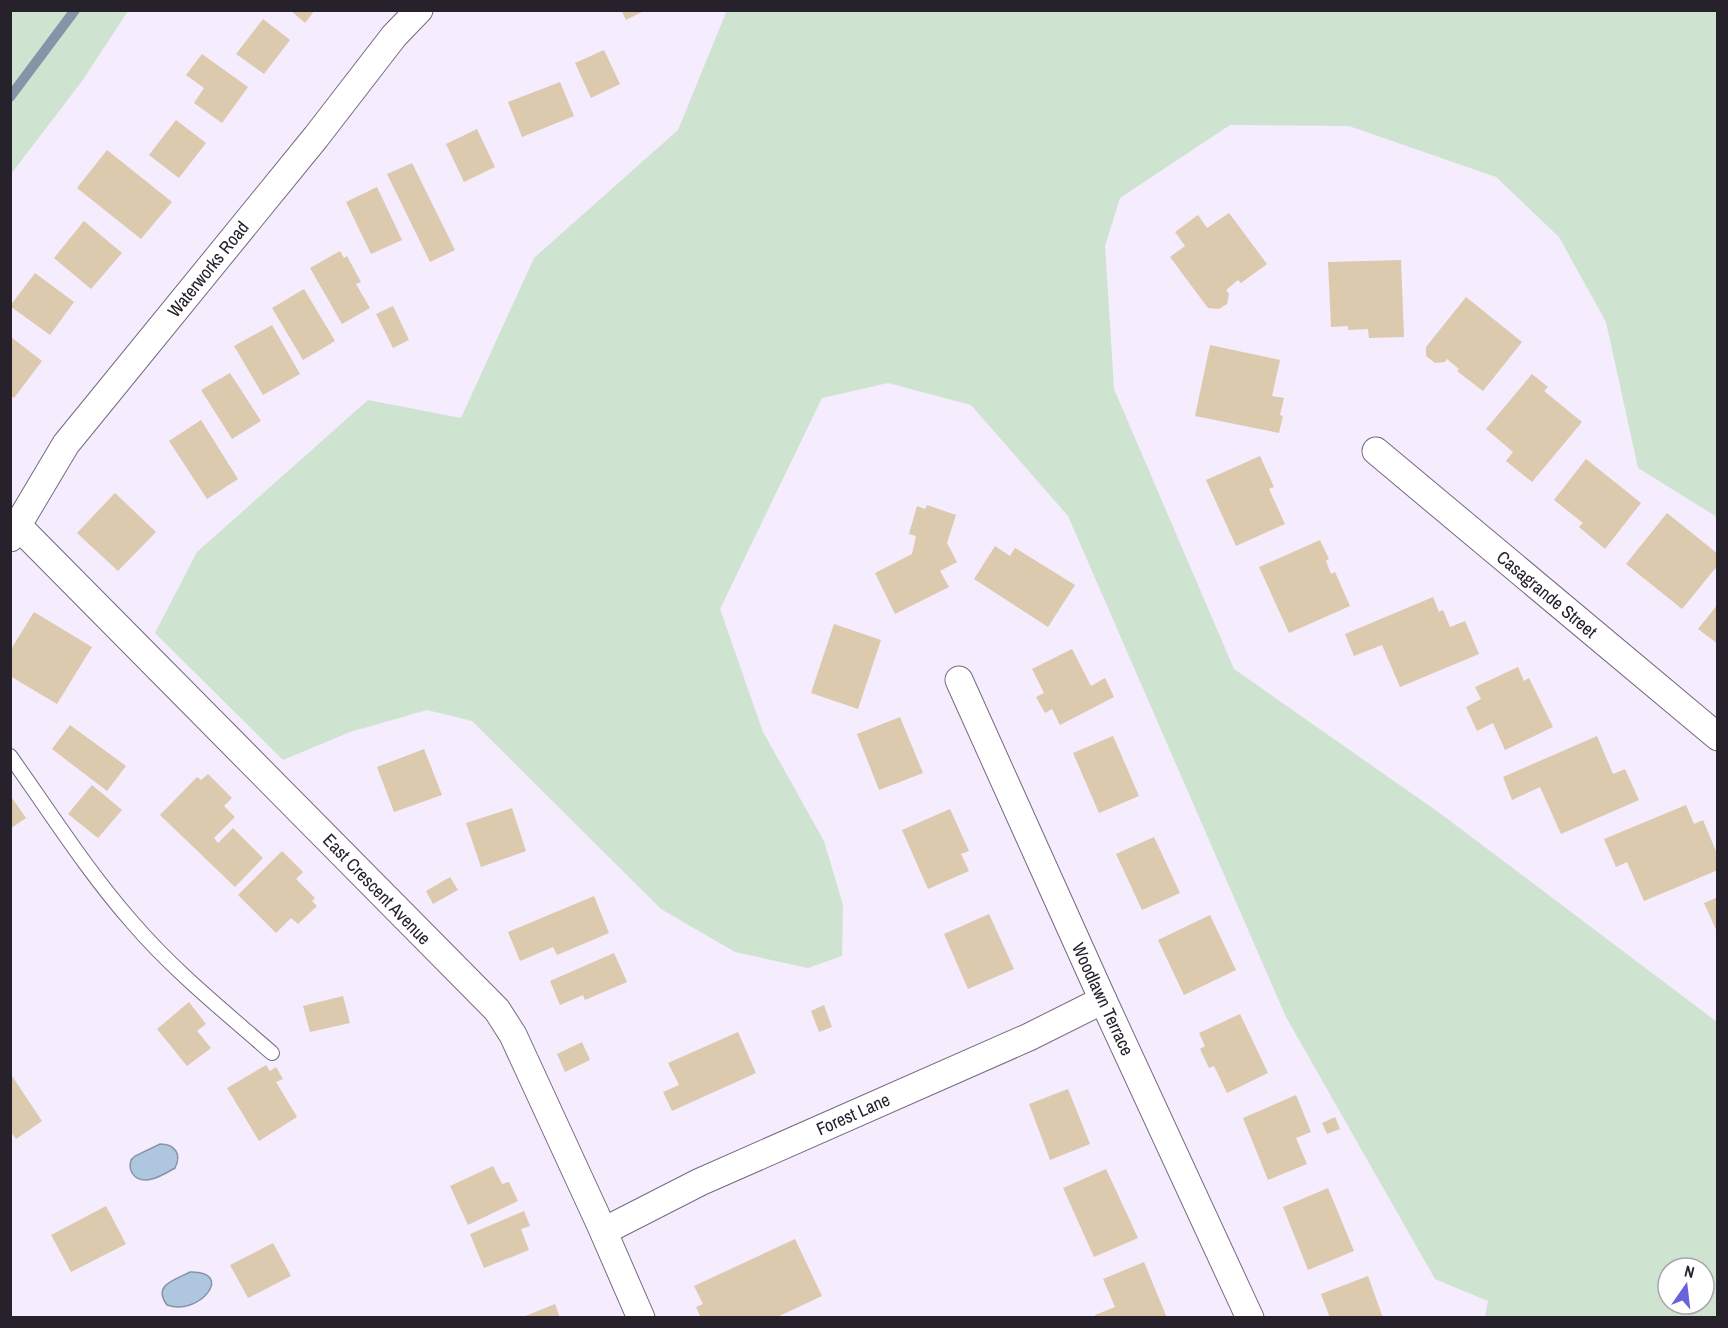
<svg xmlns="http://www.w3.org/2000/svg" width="1728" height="1328" viewBox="0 0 1728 1328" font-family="'Archivo Narrow',sans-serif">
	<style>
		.green { fill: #cfe3d1; fill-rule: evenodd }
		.water { fill: #aec6de; stroke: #8694a8; stroke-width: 1.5 }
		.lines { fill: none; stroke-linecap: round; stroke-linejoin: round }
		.stream { stroke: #8694a8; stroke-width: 10 }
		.building { fill: #dccaae }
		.lane-casing { stroke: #776981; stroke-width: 16 }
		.street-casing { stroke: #776981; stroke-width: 29 }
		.lane { stroke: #fff; stroke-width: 14 }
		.street { stroke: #fff; stroke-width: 27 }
		.labels { text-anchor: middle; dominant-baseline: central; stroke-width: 4.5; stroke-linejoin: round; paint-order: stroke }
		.street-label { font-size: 18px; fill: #27212b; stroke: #fff }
	</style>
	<rect width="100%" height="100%" fill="#f5ecfd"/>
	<!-- green -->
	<g class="green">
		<path d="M 11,10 L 128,11 L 82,81 L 11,174 Z"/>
		<path d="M 727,10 L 1717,11 L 1717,517 L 1638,468 L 1606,322 L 1559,237 L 1496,177 L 1349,126 L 1230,125 L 1120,198 L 1105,246 L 1114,389 L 1234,669 L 1441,814 L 1717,1022 L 1717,1317 L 1485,1317 L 1488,1301 L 1435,1279 L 1286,1017 L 1068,516 L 971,405 L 888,383 L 822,398 L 720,609 L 763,732 L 824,841 L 843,905 L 842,956 L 808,968 L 735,952 L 661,909 L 472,721 L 427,710 L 350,732 L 283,760 L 155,633 L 197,552 L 368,400 L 461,418 L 534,258 L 678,130 ZM 1668,1268 L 1704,1268 L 1704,1304 L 1668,1304 Z"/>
	</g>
	<!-- water -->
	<g class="water">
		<path d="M 160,1144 C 175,1144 182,1154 175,1168 C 168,1172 160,1177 152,1179 C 138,1183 127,1174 131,1160 L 135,1156 Z"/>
		<path d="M 190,1272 C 236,1271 199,1317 167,1305 C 152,1285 175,1280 190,1272 Z"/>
	</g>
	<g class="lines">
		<!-- stream -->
		<path class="stream" d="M 10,97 L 75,10"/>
	</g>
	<!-- building -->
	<g class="building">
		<path d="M 290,10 L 315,10 L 305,23 Z"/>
		<path d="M 621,10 L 646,10 L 626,20 Z"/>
		<path d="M 263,19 L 290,40 L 264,74 L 236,54 Z"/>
		<path d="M 604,50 L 620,84 L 591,98 L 575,63 Z"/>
		<path d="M 202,54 L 248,87 L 222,123 L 194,103 L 204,88 L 186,75 Z"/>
		<path d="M 560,82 L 574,116 L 522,137 L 508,102 Z"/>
		<path d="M 176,120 L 206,143 L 179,178 L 149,155 Z"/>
		<path d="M 477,129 L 495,167 L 464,182 L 446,144 Z"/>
		<path d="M 107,150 L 172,202 L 141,239 L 77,188 Z"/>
		<path d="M 412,163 L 455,250 L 430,262 L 387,174 Z"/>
		<path d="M 377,187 L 402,240 L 371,254 L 346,202 Z"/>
		<path d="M 1229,213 L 1267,264 L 1241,283 L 1238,280 L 1226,290 L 1229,294 L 1227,304 L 1219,309 L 1208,308 L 1170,257 L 1185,246 L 1175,232 L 1198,215 L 1207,228 Z"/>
		<path d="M 84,221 L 122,253 L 91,289 L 54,258 Z"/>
		<path d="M 340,251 L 344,258 L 347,256 L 361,282 L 356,284 L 370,308 L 342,324 L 310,268 Z"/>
		<path d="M 1401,260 L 1404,337 L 1369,338 L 1368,329 L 1348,330 L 1348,326 L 1331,327 L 1328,262 Z"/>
		<path d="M 35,273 L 74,302 L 50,335 L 10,306 Z"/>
		<path d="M 304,289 L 335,341 L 303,360 L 272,308 Z"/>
		<path d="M 1466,297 L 1522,342 L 1483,391 L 1457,371 L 1459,369 L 1447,359 L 1445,362 L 1435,363 L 1426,356 L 1426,347 Z"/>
		<path d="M 393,306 L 409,340 L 393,348 L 376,314 Z"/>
		<path d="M 272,325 L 300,374 L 263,395 L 234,346 Z"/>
		<path d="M 11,337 L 42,361 L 14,398 L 10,395 Z"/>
		<path d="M 1210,345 L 1280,360 L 1272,396 L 1284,398 L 1280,415 L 1283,416 L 1279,433 L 1195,416 Z"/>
		<path d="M 230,373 L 261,421 L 232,439 L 201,390 Z"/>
		<path d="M 1532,374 L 1548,387 L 1544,391 L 1582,422 L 1532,482 L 1506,461 L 1513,452 L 1486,429 Z"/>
		<path d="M 201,420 L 238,479 L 207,499 L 169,441 Z"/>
		<path d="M 1260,456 L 1274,487 L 1269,489 L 1285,524 L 1236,546 L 1206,480 Z"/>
		<path d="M 1586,459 L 1641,503 L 1605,549 L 1579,527 L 1583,523 L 1554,500 Z"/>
		<path d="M 115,493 L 156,532 L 118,571 L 77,533 Z"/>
		<path d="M 927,505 L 956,515 L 947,543 L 957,562 L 940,571 L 949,587 L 895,614 L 875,573 L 912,554 L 916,536 L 909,534 L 917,506 L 925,509 Z"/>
		<path d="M 1667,513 L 1718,554 L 1718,565 L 1682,609 L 1626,564 Z"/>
		<path d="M 1320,540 L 1329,559 L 1326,561 L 1331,574 L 1335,572 L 1350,606 L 1289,633 L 1259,567 Z"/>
		<path d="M 995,546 L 1010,556 L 1015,548 L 1075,585 L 1048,627 L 974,579 Z"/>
		<path d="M 1433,597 L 1439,612 L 1443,610 L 1450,627 L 1465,621 L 1479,654 L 1400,687 L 1382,645 L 1354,656 L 1345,634 Z"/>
		<path d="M 1718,604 L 1718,644 L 1698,629 Z"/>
		<path d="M 34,612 L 92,647 L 57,704 L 10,676 L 10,651 Z"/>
		<path d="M 834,624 L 881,640 L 858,709 L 811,693 Z"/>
		<path d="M 1072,649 L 1091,686 L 1105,678 L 1114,697 L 1060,725 L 1052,709 L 1045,713 L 1036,697 L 1044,693 L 1032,669 Z"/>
		<path d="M 1518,667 L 1524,681 L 1529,678 L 1553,727 L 1505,750 L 1493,723 L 1477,731 L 1466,707 L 1481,699 L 1475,687 Z"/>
		<path d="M 900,717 L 923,773 L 879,790 L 857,734 Z"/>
		<path d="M 70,725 L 126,766 L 107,791 L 52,749 Z"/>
		<path d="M 1113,736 L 1139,796 L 1099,813 L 1073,753 Z"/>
		<path d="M 1597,736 L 1613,774 L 1625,769 L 1639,800 L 1561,834 L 1540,787 L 1512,800 L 1503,777 Z"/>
		<path d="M 424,749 L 442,795 L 394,812 L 377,767 Z"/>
		<path d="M 208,774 L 232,798 L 224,806 L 235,817 L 214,838 L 218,843 L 233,828 L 263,858 L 235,887 L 160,815 L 197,777 L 201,780 Z"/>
		<path d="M 92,785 L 122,810 L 98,838 L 68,814 Z"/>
		<path d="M 10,795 L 26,818 L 10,829 Z"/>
		<path d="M 1686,805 L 1694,824 L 1703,820 L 1718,856 L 1718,870 L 1644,901 L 1627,862 L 1616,867 L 1604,839 Z"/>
		<path d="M 512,808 L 526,851 L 481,867 L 466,823 Z"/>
		<path d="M 950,809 L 969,851 L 961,854 L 969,871 L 928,889 L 902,830 Z"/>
		<path d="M 1154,837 L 1180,893 L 1142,910 L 1116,854 Z"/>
		<path d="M 282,851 L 303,872 L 296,879 L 315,898 L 312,901 L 317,906 L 298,924 L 291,918 L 276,933 L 238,895 Z"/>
		<path d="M 450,877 L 458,890 L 433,904 L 426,891 Z"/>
		<path d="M 594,896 L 609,933 L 557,955 L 553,947 L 520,961 L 508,932 Z"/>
		<path d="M 1718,897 L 1718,934 L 1704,903 Z"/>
		<path d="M 989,914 L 1014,969 L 968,989 L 944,934 Z"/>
		<path d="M 1210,915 L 1236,970 L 1184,995 L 1158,940 Z"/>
		<path d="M 614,953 L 627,982 L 585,1000 L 583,995 L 560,1005 L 550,981 Z"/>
		<path d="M 343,996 L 350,1023 L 310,1032 L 303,1006 Z"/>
		<path d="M 189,1002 L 206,1024 L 197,1031 L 211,1048 L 187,1066 L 157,1029 Z"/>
		<path d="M 824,1005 L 832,1027 L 819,1032 L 811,1011 Z"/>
		<path d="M 1240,1014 L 1268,1073 L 1227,1093 L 1214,1066 L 1209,1068 L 1200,1049 L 1205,1046 L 1199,1033 Z"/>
		<path d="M 738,1032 L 756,1073 L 672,1111 L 663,1092 L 679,1085 L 668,1063 Z"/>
		<path d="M 582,1042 L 590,1060 L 565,1072 L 557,1054 Z"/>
		<path d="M 266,1065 L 270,1071 L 276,1067 L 283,1079 L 276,1082 L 297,1117 L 259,1141 L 227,1088 Z"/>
		<path d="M 10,1073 L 42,1121 L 16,1139 L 10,1131 Z"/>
		<path d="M 1068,1089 L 1090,1144 L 1050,1160 L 1029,1104 Z"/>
		<path d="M 1296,1095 L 1311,1132 L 1296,1138 L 1307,1164 L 1268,1180 L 1243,1118 Z"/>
		<path d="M 1335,1117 L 1340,1129 L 1327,1134 L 1322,1123 Z"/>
		<path d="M 493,1166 L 502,1184 L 509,1182 L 518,1201 L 468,1225 L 450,1186 Z"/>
		<path d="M 1106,1169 L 1138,1238 L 1094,1257 L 1063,1188 Z"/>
		<path d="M 1328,1188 L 1354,1251 L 1308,1270 L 1283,1207 Z"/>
		<path d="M 106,1206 L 126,1244 L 71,1272 L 51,1235 Z"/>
		<path d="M 524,1211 L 530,1226 L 521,1229 L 529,1250 L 484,1268 L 470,1234 Z"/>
		<path d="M 795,1239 L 822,1296 L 775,1318 L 701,1318 L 696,1307 L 703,1304 L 694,1286 Z"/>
		<path d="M 273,1243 L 291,1276 L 248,1298 L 230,1265 Z"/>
		<path d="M 1144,1262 L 1167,1318 L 1096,1318 L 1095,1315 L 1115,1307 L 1103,1279 Z"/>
		<path d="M 1368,1276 L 1383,1318 L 1330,1318 L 1321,1294 Z"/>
		<path d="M 555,1304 L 560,1318 L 523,1318 L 523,1317 Z"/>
	</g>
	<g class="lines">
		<!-- lane casing -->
		<g class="lane-casing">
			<path id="lane" d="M 10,756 C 50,812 87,871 132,922 C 174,971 224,1011 272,1053"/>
		</g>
		<!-- street casing -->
		<g class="street-casing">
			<g id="street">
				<path d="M 1376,451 L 1718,737"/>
				<path d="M 18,526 L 497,1010 L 513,1035 L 601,1226 L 641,1318"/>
				<path d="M 10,538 L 66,444 L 316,137 L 394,36 L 419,10"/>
				<path d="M 959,680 L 1103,1000 L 1250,1318"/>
				<path d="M 604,1231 L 700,1182 L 1029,1037 L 1103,1000"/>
			</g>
		</g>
		<!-- lane -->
		<use href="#lane" class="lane"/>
		<!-- street -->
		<use href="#street" class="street"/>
	</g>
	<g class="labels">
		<!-- street labels -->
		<g class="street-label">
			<text transform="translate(208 269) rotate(-51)">Waterworks Road</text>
			<text transform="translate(1547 594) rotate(40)">Casagrande Street</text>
			<text transform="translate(377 889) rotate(46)">East Crescent Avenue</text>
			<text transform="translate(1103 999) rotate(65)">Woodlawn Terrace</text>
			<text transform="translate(853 1114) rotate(-24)">Forest Lane</text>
		</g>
	</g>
	<!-- border -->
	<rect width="1728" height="1328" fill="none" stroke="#27212b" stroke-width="24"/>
	<!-- north arrow -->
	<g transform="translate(1686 1286) rotate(14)"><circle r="28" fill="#ffffff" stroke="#a9a6aa" stroke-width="1.5"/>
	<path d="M0-4.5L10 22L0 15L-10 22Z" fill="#6863dc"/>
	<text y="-9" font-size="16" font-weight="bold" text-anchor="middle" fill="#27212b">N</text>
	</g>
</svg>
